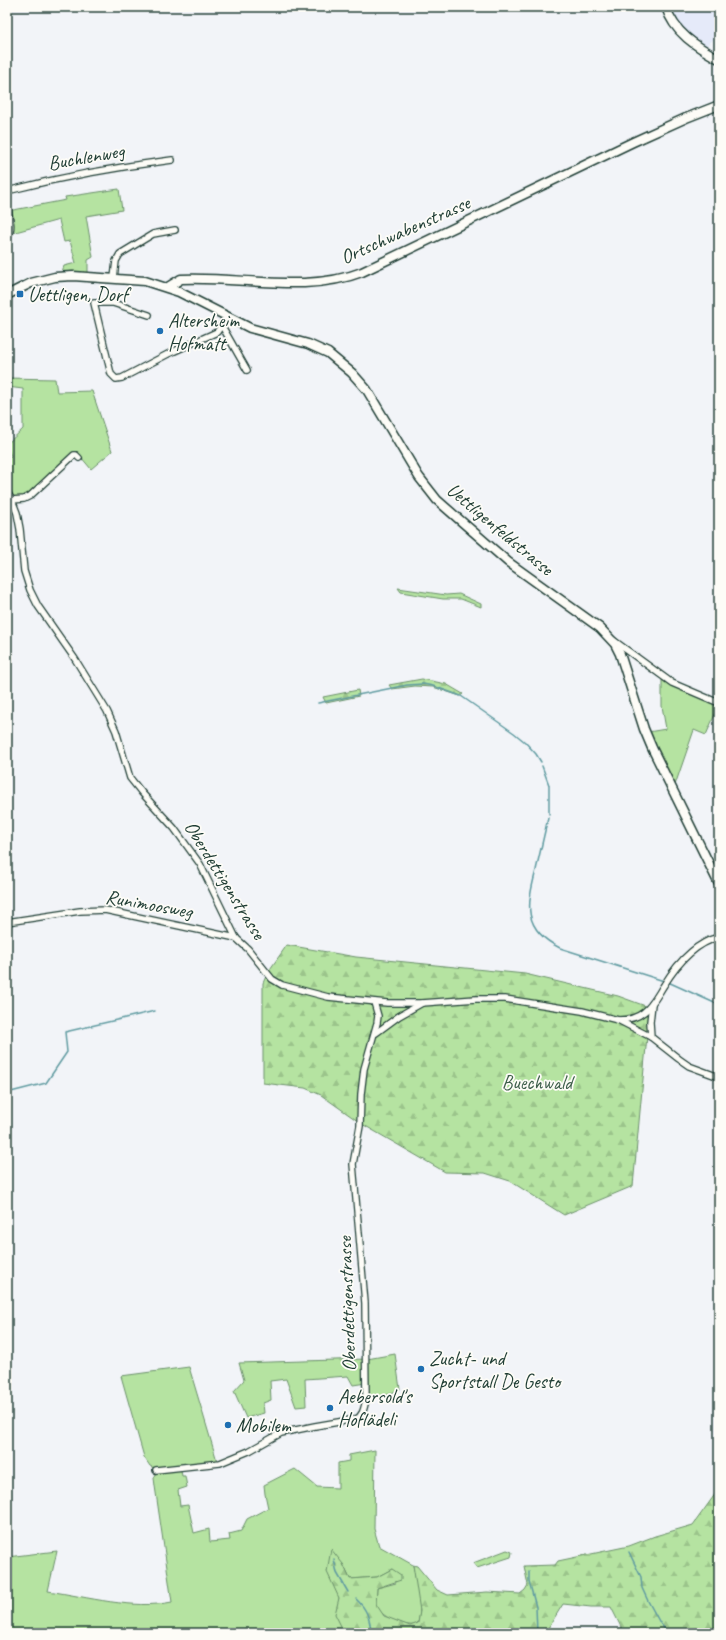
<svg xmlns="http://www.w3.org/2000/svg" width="726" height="1640" viewBox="0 0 726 1640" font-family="Caveat,sans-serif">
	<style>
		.built { fill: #e5eaf9 }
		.grass { fill: #b5e3a1; stroke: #6a906a }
		.forest { fill: url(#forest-firs); stroke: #6a906a }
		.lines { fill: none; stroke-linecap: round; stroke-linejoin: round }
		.stream { stroke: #609ba1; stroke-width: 1.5 }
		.street-casing { stroke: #1f3d34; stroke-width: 8 }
		.secondary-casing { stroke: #1f3d34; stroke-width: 11 }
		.street { stroke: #fdfcf7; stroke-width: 5.5 }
		.secondary { stroke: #fdfcf7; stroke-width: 8 }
		.poi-dot { fill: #1f6fb2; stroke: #fdfcf7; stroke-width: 1.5 }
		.labels { text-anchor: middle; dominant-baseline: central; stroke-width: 3.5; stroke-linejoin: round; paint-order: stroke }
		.street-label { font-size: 20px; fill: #1f3d34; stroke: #fdfcf7 }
		.poi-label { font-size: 20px; fill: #1f3d34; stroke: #fdfcf7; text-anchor: start }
		.park-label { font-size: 20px; fill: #3d5e4a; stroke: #fdfcf7 }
	</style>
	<defs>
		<pattern id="forest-firs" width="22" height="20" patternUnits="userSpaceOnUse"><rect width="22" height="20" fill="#b5e3a1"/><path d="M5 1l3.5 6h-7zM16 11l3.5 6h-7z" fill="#9bc48b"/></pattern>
	</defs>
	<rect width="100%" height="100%" fill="#f2f4f8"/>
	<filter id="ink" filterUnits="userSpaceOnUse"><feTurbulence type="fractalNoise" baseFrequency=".025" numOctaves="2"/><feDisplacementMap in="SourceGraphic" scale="8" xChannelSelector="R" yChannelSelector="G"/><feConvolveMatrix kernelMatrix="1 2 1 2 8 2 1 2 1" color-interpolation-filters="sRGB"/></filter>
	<g filter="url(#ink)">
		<!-- built -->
		<path class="built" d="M 668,7 L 719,7 L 719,35 L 702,49 L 686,38 Z"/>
		<!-- grass -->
		<g class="grass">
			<path d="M 119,189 L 122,210 L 86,216 L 93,257 L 88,260 L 88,277 L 60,277 L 64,266 L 76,263 L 70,241 L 64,242 L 59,220 L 12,233 L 8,211 L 66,200 L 65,197 Z"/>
			<path d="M 7,378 L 55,379 L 57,392 L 92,391 L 112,451 L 91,469 L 76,451 L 36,489 L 24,498 L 12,498 L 7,491 L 7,460 L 11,456 L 7,447 L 7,444 L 23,429 L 23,389 L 7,387 Z"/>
			<path d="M 398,588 L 446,595 L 459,594 L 481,604 L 481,607 L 461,599 L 443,599 L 401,592 Z"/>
			<path d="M 662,679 L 719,705 L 706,735 L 694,730 L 674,788 L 648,732 L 666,729 L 662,706 Z"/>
			<path d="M 395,1354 L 400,1389 L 385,1396 L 366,1398 L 366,1383 L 353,1385 L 348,1376 L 305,1379 L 306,1406 L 296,1407 L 286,1379 L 270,1381 L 271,1400 L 263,1403 L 264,1413 L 246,1418 L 234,1391 L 244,1380 L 239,1363 L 367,1359 Z"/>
			<path d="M 189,1367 L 217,1461 L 154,1468 L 150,1466 L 144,1457 L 121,1376 Z"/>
			<path d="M 375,1450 L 374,1529 L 379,1546 L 413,1565 C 415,1577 425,1616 416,1625 C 404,1627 379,1617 376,1604 C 375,1600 377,1593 377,1588 L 396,1583 L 392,1569 L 377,1577 L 350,1579 L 343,1564 L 339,1598 L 341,1626 L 348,1633 L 7,1633 L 7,1557 L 57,1551 L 48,1591 C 88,1597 133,1610 172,1602 L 155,1486 L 154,1478 L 157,1472 L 181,1470 L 182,1476 L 185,1476 L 187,1487 L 178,1490 L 180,1506 L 188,1505 L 194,1533 L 209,1529 L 210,1542 L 230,1540 L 229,1534 L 241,1531 L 247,1519 L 268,1508 L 265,1494 L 264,1485 L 295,1469 L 317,1487 L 338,1488 L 338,1463 L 349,1461 L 349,1455 Z"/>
			<path d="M 507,1550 L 512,1552 L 511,1557 L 477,1568 L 473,1563 Z"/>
		</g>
		<!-- forest -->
		<g class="forest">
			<path d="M 422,679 L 446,684 L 463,694 L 460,696 L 433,687 L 415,686 L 392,689 L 389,685 Z"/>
			<path d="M 358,690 L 359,696 L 326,703 L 323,697 Z"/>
			<path d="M 287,945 L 356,957 L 525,974 L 618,996 L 651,1008 L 647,1036 L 633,1186 L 564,1215 L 510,1181 L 485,1173 L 445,1172 L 362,1124 L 321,1095 L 305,1088 L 263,1083 L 263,983 L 268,972 Z"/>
			<path d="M 716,1493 L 719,1493 L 719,1633 L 624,1633 L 611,1607 L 591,1607 L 563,1604 L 545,1633 L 348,1633 L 341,1626 L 335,1614 L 339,1598 L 327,1572 L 331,1549 L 343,1564 L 350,1579 L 377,1577 L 392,1569 L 401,1575 L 401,1580 L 377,1588 L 376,1604 L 384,1616 L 410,1626 L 418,1623 L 420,1611 L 413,1565 L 417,1566 L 437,1590 L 448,1595 L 487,1592 L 520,1594 L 525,1590 L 528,1585 L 524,1566 L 555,1565 L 558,1561 L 629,1546 L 655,1536 L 693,1525 Z"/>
		</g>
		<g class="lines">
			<!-- stream -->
			<g class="stream">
				<path d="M 318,703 L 407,685 L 423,684 L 433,686 L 461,696 L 514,733 L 525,742 L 536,754 L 541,762"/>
				<path d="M 542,766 L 549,785 L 549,814"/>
				<path d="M 548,818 C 544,835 540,853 536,870 C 527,905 522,929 560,948 L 664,981"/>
				<path d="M 668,982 L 719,1005"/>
				<path d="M 7,1093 L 46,1083 L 67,1052 L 65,1032 L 155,1011"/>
				<path d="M 629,1552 L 641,1577 L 642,1588 L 648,1601 L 660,1623 L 668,1633"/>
				<path d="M 334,1559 L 337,1573 L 348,1592"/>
				<path d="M 529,1572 L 529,1581 L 536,1607 L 537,1633"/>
				<path d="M 356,1599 C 367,1609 370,1619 371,1633"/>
			</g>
			<!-- street casing -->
			<g class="street-casing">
				<g id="street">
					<path d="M 7,191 C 61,177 116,167 172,160"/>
					<path d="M 7,206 C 9,216 14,229 7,238"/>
					<path d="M 114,278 L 116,261 L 120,254 L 153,234 L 175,230"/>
					<path d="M 149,315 L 113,303 L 94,303 L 111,374 L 116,379 L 122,378 L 168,354 L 217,332 L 227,317"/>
					<path d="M 222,326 L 247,370"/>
					<path d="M 7,492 L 12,500 L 17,513 L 20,529 L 24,571 L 30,590 L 38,606 L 75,659 L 107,711 L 116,731 L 130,778 L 142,793 L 174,828 L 200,864 L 236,938 L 248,949 L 272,979 L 282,985 L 328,997 L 387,1003 L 422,1003"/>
					<path d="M 12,500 L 24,499 L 30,496 L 74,455 L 76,455 L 79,458"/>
					<path d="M 613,640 L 672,683 L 719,703"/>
					<path d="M 7,922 L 80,911 L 105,910 L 236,938"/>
					<path d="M 618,1020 C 627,1020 637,1018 644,1012 C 653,1005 658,994 664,985 C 677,964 695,943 719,937"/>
					<path d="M 376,1033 L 399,1016 L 422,1003 L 476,999 L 505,999 L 582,1011 L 618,1020 L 651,1037 L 679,1059 L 689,1066 L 719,1077"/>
					<path d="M 651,1037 L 650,1022 L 652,1004"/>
					<path d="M 156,1470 L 220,1463 L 249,1451 L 281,1433 L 315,1426 L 356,1419 C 363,1416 364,1408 366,1400 L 365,1303 L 353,1164 L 360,1126 L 361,1094 L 364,1069 L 377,1023 L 378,1016 L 374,1002"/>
				</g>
			</g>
			<!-- secondary casing -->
			<g class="secondary-casing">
				<g id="secondary">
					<path d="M 666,7 C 674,33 696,46 719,59"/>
					<path d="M 168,287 L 181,279 C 240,276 306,294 362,272 L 633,142 L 686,118 L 719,105"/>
					<path d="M 7,295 L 31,283 L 55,277 L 73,276 L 145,281 L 179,292 L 250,328 L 308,344 L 328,353 L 352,373 L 367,390 L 419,477 L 437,500 L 508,562 L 600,628 L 615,644 L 620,654 L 644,729 L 652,748 L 719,884"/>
				</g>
			</g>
			<!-- street -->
			<use href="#street" class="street"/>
			<!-- secondary -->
			<use href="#secondary" class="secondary"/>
		</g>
	</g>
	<!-- markers -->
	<g class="poi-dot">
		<rect x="16" y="290" width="8" height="8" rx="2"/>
		<circle cx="160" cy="331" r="4"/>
		<circle cx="421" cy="1369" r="4"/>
		<circle cx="330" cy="1408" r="4"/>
		<circle cx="228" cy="1425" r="4"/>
	</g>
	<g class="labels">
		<!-- street labels -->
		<g class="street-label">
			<text transform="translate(86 157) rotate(-10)">Buchlenweg</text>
			<text transform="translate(405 230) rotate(-24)">Ortschwabenstrasse</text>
			<text transform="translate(500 529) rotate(40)">Uettligenfeldstrasse</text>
			<text transform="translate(225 880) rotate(58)">Oberdettigenstrasse</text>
			<text transform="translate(149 904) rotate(10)">Runimoosweg</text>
			<text transform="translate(347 1304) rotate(-92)">Oberdettigenstrasse</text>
		</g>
		<!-- poi labels -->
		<g class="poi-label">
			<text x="28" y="294">Uettligen, Dorf</text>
			<text x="168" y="320">Altersheim<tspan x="168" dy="23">Hofmatt</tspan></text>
			<text x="429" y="1358">Zucht- und<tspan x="429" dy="23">Sportstall De Gesto</tspan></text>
			<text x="338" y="1396">Aebersold's<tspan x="338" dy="23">Hoflädeli</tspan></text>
			<text x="236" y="1425">Mobilem</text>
		</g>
		<!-- park labels -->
		<g class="park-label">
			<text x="537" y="1082">Buechwald</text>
		</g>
	</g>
	<!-- margin -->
	<rect width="726" height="1640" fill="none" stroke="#fdfcf7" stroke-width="24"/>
	<rect x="12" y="12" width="702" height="1616" fill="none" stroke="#1f3d34" stroke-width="1.5" filter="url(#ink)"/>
</svg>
